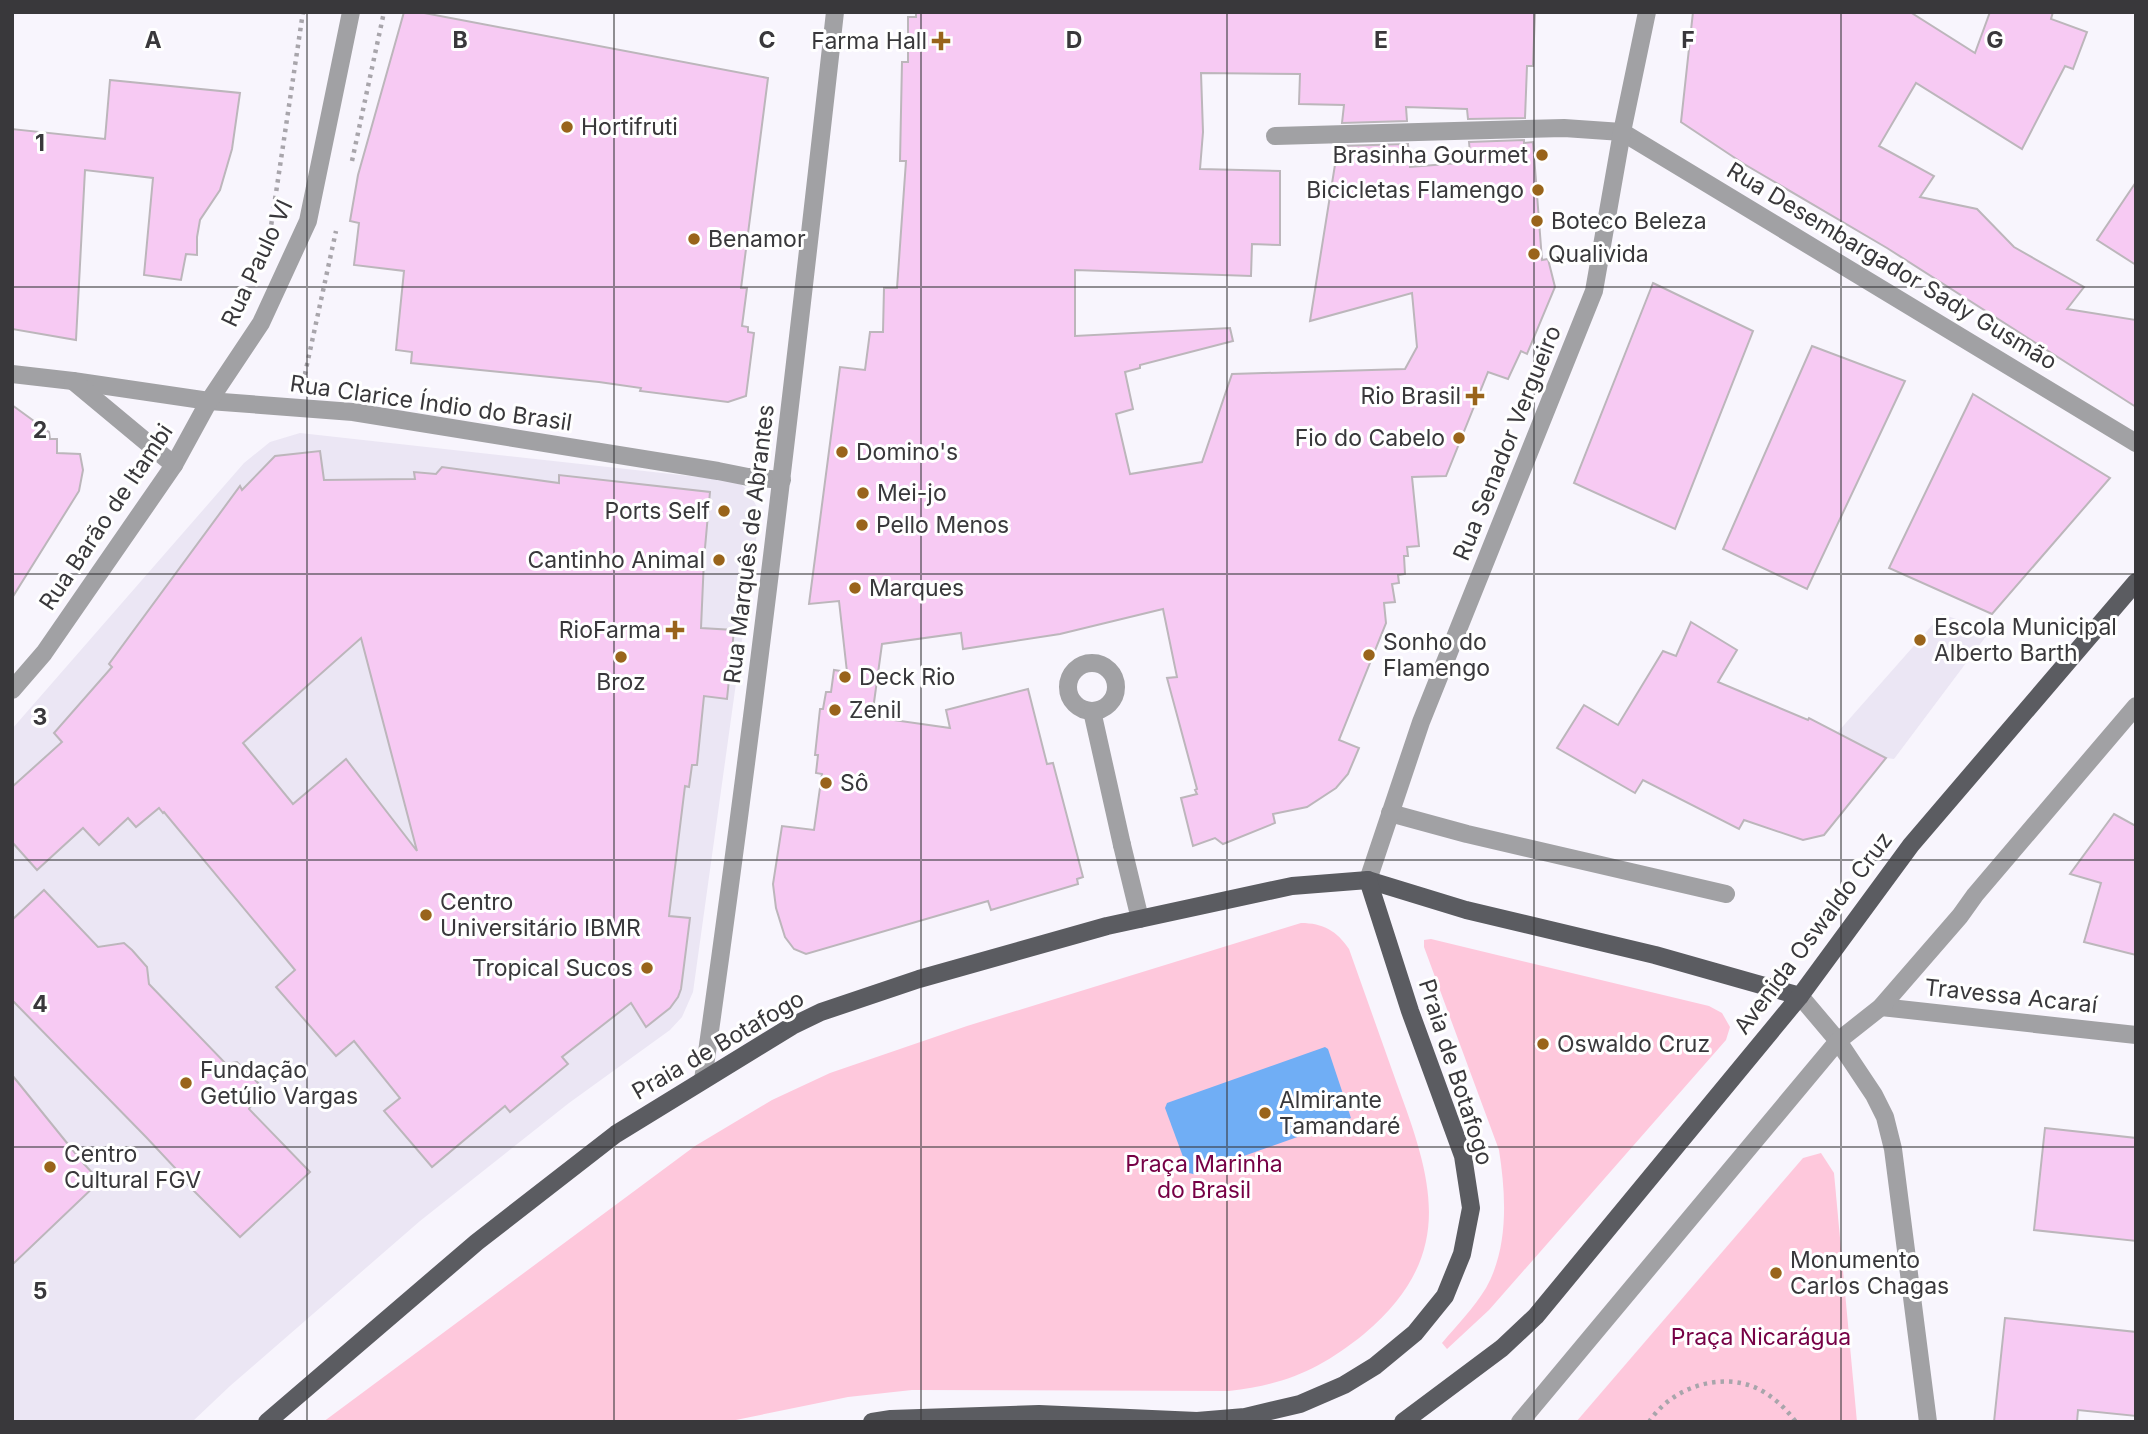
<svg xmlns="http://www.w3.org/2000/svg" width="2148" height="1434" viewBox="0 0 2148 1434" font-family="Inter,sans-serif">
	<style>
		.built { fill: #ebe6f4 }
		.green { fill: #fec8dc }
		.water { fill: #70aef5 }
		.building { fill: #f7caf3; stroke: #bcb6bb; stroke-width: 2; fill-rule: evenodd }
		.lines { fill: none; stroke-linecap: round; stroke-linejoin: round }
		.path { stroke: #a8a5ab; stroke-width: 4.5; stroke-dasharray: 3.5 5; stroke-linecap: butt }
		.service { stroke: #a1a1a4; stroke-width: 18 }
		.minor { stroke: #a1a1a4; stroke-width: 18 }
		.tertiary { stroke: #a1a1a4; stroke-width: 18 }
		.primary { stroke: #5b5c61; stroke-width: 18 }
		.grid { fill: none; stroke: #39383b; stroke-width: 2; stroke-opacity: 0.55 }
		.poi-dot { fill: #99641b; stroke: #fff; stroke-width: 2.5 }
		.labels { text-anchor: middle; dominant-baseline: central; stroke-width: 6; stroke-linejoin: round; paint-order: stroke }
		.poi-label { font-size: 23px; fill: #39383b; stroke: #fff; text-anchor: start }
		.street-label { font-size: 23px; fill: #39383b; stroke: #fff }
		.park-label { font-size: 23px; fill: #760045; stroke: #fff }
		.grid-label { font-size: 23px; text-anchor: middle; font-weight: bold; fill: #39383b; stroke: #fff; stroke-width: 6; stroke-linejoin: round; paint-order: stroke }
	</style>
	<rect width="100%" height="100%" fill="#f8f5fd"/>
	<!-- built -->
	<g class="built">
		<path d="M 300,433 L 726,480 L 742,485 L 750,494 L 759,511 L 758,525 L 693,992 L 682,1017 L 670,1030 L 569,1103 L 420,1221 L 230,1386 L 192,1422 L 12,1422 L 12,729 L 244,463 L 270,442 Z"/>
		<path d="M 1942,614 L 1990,631 L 1894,759 L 1886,758 L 1837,733 Z"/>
	</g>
	<!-- green -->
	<g class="green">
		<path d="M 1301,923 C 1323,923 1337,931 1349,949 C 1365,994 1381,1039 1397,1084 C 1434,1184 1456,1256 1364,1334 C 1321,1369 1284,1385 1229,1391 L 912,1390 L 848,1397 L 726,1422 L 323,1422 L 695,1146 L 772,1100 L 830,1073 L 967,1026 Z"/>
		<path d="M 1431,939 L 1709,1006 L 1722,1013 L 1730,1027 L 1726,1040 L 1489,1310 L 1447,1349 L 1442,1343 C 1457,1325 1474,1308 1486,1288 C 1509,1247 1506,1195 1499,1150 L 1424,947 L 1424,940 Z"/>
		<path d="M 1821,1153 L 1834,1173 L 1857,1422 L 1576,1422 L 1803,1158 Z"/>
	</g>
	<!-- water -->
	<path class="water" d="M 1325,1047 L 1328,1049 L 1351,1118 L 1193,1174 L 1189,1173 L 1165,1108 L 1167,1103 Z"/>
	<!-- building -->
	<g class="building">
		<path d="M 404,12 L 419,12 L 768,78 L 741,288 L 747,288 L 742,326 L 748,327 L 748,332 L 754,333 L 746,396 L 728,402 L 640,391 L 641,388 L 599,382 L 411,363 L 412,352 L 396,350 L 404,271 L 354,265 L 359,223 L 350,221 L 358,175 Z"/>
		<path d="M 916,12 L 1535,12 L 1533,66 L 1527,66 L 1525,118 L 1468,119 L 1467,109 L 1406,107 L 1407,121 L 1342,123 L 1344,105 L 1299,104 L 1300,74 L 1201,73 L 1203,132 L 1200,169 L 1280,171 L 1280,245 L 1252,244 L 1251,276 L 1075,270 L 1075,336 L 1230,328 L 1233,341 L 1140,365 L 1140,368 L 1125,372 L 1133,409 L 1116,414 L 1130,474 L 1202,462 L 1232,374 L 1405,369 L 1417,347 L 1412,293 L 1310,321 L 1338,146 L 1408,144 L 1410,167 L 1471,162 L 1469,142 L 1524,140 L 1524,143 L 1533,142 L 1542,260 L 1548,259 L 1555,287 L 1527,354 L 1521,351 L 1508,379 L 1488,372 L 1446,476 L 1412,477 L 1419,546 L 1407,547 L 1408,556 L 1404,556 L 1405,574 L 1398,575 L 1399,583 L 1392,584 L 1395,602 L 1384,603 L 1386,623 L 1339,740 L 1359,748 L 1348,774 L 1336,788 L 1307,807 L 1273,814 L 1275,823 L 1223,844 L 1215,838 L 1193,846 L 1181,798 L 1197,794 L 1195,790 L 1197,789 L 1167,678 L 1177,677 L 1163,609 L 1060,634 L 963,649 L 961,633 L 882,644 L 872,717 L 950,728 L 946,710 L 1028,689 L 1047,764 L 1053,763 L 1083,877 L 1077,879 L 1078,884 L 991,910 L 988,901 L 806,954 L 794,949 L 785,937 L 776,908 L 773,884 L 782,826 L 814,830 L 822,774 L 816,773 L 818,755 L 815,755 L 820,709 L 823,709 L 826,692 L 831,692 L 834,670 L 847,672 L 839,601 L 809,604 L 840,367 L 865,370 L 870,332 L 883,332 L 884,288 L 897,288 L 906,161 L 900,161 L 902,62 L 908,62 L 908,17 L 916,17 Z"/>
		<path d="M 1693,12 L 1910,12 L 1975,53 L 1990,12 L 2053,12 L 2051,19 L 2087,32 L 2073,69 L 2065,66 L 2022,149 L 1916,83 L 1879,146 L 1934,176 L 1920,197 L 1977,209 L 2014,247 L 2084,287 L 2067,309 L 2136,320 L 2136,407 L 1887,248 L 1744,164 L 1681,122 Z"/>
		<path d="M 110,80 L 240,93 L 232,149 L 220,190 L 200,220 L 197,237 L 197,255 L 186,254 L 181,280 L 144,275 L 153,178 L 85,170 L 76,340 L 12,329 L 12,129 L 105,139 Z"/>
		<path d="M 2136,182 L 2136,265 L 2097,240 Z"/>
		<path d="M 1653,283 L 1753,331 L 1675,529 L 1574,483 Z"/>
		<path d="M 1812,346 L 1905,381 L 1807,589 L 1723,549 Z"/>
		<path d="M 1973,394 L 2110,478 L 1992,614 L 1889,568 Z"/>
		<path d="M 12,405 L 49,432 L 50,439 L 57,439 L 57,453 L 80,454 L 83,470 L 79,491 L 12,598 Z"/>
		<path d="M 320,451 L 324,480 L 415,479 L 414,472 L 436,474 L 442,467 L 559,483 L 559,475 L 710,492 L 704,559 L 701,628 L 734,630 L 727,699 L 704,696 L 697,765 L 692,765 L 689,787 L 685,786 L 669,916 L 690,918 L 681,989 L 678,997 L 670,1008 L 646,1027 L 631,1003 L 562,1057 L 568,1064 L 510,1112 L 505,1106 L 432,1167 L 384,1111 L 400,1098 L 354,1041 L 336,1056 L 276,987 L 295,970 L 164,812 L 163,813 L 159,808 L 136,827 L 128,818 L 99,845 L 83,828 L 37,870 L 12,842 L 12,787 L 62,742 L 54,733 L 112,667 L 109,664 L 240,486 L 242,490 L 275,456 ZM 361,638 L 417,851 L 346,759 L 293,804 L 243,743 Z"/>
		<path d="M 1691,622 L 1737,650 L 1718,682 L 1808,720 L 1809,718 L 1886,758 L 1824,835 L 1803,840 L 1744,820 L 1739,829 L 1643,780 L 1635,793 L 1557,748 L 1584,705 L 1618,725 L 1663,651 L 1676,656 Z"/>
		<path d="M 2114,814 L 2136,826 L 2136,955 L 2084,942 L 2101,883 L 2070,874 Z"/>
		<path d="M 44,890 L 98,947 L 124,943 L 132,950 L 147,967 L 149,984 L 226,1064 L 237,1062 L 263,1088 L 249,1109 L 310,1172 L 240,1237 L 174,1171 L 176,1169 L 146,1137 L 12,1000 L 12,920 Z"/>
		<path d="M 12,1075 L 84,1164 L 100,1181 L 12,1265 Z"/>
		<path d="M 2045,1128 L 2136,1138 L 2136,1241 L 2034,1230 Z"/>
		<path d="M 2005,1318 L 2136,1332 L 2136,1416 L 2078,1410 L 2077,1422 L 1994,1422 Z"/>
	</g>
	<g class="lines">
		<!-- path -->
		<g class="path">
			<path d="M 352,161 L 384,12"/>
			<path d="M 270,233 L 303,12"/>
			<path d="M 303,383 L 336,231"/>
			<path d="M 1649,1422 C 1672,1386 1726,1369 1764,1392 C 1777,1400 1787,1410 1796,1422"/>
		</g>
		<!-- service -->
		<g class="service">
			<circle cx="1092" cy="687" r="24"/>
			<path d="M 1092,711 L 1122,845"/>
			<path d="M 1390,813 L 1467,834 L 1726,894"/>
		</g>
		<!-- minor -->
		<g class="minor">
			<path d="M 1275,136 L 1564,128 L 1622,132 L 2136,443"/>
			<path d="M 12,374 L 73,381 L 209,401 L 353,412 L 718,471 L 748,477 L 782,480"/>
			<path d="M 73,381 L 174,465"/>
			<path d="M 12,690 L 44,653 L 174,465 L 209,401 L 261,323 L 308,221 L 351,12"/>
			<path d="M 1122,845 L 1140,919"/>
			<path d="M 1800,996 L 1838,1041 L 1874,1095 L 1885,1117 L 1893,1149 L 1928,1422"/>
			<path d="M 1881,1007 L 2136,1035"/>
			<path d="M 1520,1422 L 1838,1041 L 1881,1007 L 1960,916 L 1975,895 L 2136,706"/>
		</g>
		<!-- tertiary -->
		<g class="tertiary">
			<path d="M 1368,880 L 1421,722 L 1594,291 L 1622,132 L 1647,12"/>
			<path d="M 703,1080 C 754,725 795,369 835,12"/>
		</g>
		<!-- primary -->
		<g class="primary">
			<path d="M 267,1422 L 477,1242 L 616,1134 L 792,1026 L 821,1012 L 919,979 L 1107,926 L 1292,886 L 1368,880 L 1466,910 L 1655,955 L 1800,996"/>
			<path d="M 872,1422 L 891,1419 L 1039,1414 L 1197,1421 L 1245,1417 L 1300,1404 L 1344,1385 L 1375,1366 L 1415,1333 L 1445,1296 L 1462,1254 L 1471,1208 L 1463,1156 L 1410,1011 L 1368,880"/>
			<path d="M 1403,1422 L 1502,1348 L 1536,1316 L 1800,996 L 1911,845 L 2136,582"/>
		</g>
	</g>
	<!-- grid -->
	<path class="grid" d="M 307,12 L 307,1422M 614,12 L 614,1422M 921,12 L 921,1422M 1227,12 L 1227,1422M 1534,12 L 1534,1422M 1841,12 L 1841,1422M 12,287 L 2136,287M 12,574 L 2136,574M 12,860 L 2136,860M 12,1147 L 2136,1147"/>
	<!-- markers -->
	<g class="poi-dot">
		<path d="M937.5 30.5h7v7h7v7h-7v7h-7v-7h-7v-7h7z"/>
		<circle cx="567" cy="127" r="7"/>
		<circle cx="1542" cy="155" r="7"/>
		<circle cx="1538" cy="190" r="7"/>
		<circle cx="1537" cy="221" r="7"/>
		<circle cx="694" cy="239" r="7"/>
		<circle cx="1534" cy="254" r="7"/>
		<path d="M1471.5 385.5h7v7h7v7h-7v7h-7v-7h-7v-7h7z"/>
		<circle cx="1459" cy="438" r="7"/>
		<circle cx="842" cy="452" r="7"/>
		<circle cx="863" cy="493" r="7"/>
		<circle cx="724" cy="511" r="7"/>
		<circle cx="862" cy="525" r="7"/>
		<circle cx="719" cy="560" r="7"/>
		<circle cx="855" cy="588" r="7"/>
		<path d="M671.5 619.5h7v7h7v7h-7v7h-7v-7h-7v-7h7z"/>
		<circle cx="1920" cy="640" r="7"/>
		<circle cx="1369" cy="655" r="7"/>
		<circle cx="621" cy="657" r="7"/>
		<circle cx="845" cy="677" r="7"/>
		<circle cx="835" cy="710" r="7"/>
		<circle cx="826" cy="783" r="7"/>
		<circle cx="426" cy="915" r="7"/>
		<circle cx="647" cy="968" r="7"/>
		<circle cx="1543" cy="1044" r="7"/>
		<circle cx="186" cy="1083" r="7"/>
		<circle cx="1265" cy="1113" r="7"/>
		<circle cx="50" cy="1167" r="7"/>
		<circle cx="1776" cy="1273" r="7"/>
	</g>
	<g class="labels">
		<!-- poi labels -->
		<g class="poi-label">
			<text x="927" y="41" text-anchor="end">Farma Hall</text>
			<text x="581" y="127">Hortifruti</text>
			<text x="1528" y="155" text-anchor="end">Brasinha Gourmet</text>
			<text x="1524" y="190" text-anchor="end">Bicicletas Flamengo</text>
			<text x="1551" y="221">Boteco Beleza</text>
			<text x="708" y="239">Benamor</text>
			<text x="1548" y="254">Qualivida</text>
			<text x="1461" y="396" text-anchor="end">Rio Brasil</text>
			<text x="1445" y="438" text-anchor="end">Fio do Cabelo</text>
			<text x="856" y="452">Domino's</text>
			<text x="877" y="493">Mei-jo</text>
			<text x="710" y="511" text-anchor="end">Ports Self</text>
			<text x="876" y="525">Pello Menos</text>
			<text x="705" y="560" text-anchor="end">Cantinho Animal</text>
			<text x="869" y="588">Marques</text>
			<text x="1934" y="627">Escola Municipal<tspan x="1934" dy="26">Alberto Barth</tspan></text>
			<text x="661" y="630" text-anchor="end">RioFarma</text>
			<text x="1383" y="642">Sonho do<tspan x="1383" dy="26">Flamengo</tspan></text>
			<text x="859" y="677">Deck Rio</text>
			<text x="621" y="682" text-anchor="middle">Broz</text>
			<text x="849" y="710">Zenil</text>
			<text x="840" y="783">Sô</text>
			<text x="440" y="902">Centro<tspan x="440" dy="26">Universitário IBMR</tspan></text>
			<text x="633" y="968" text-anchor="end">Tropical Sucos</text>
			<text x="1557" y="1044">Oswaldo Cruz</text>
			<text x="200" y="1070">Fundação<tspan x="200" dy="26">Getúlio Vargas</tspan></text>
			<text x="1279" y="1100">Almirante<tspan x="1279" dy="26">Tamandaré</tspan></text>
			<text x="64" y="1154">Centro<tspan x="64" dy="26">Cultural FGV</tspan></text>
			<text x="1790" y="1260">Monumento<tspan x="1790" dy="26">Carlos Chagas</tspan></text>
		</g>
		<!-- street labels -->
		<g class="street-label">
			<text transform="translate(257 263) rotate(-65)">Rua Paulo VI</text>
			<text transform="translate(1892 266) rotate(31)">Rua Desembargador Sady Gusmão</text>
			<text transform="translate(431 403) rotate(8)">Rua Clarice Índio do Brasil</text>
			<text transform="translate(1507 443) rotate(-68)">Rua Senador Vergueiro</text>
			<text transform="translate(106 517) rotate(-56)">Rua Barão de Itambi</text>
			<text transform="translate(749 544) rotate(-83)">Rua Marquês de Abrantes</text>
			<text transform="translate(1813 933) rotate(-53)">Avenida Oswaldo Cruz</text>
			<text transform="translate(2011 996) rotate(6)">Travessa Acaraí</text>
			<text transform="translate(718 1045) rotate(-30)">Praia de Botafogo</text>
			<text transform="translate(1456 1072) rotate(72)">Praia de Botafogo</text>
		</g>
		<!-- park labels -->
		<g class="park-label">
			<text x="1204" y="1164">Praça Marinha<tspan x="1204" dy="26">do Brasil</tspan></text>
			<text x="1761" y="1337">Praça Nicarágua</text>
		</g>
	</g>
	<g class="grid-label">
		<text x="153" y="48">A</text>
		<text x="460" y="48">B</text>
		<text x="767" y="48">C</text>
		<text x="1074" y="48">D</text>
		<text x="1381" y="48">E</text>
		<text x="1688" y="48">F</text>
		<text x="1995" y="48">G</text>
		<text x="40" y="151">1</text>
		<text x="40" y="438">2</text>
		<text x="40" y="725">3</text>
		<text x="40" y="1012">4</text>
		<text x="40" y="1299">5</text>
	</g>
	<!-- border -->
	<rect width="2148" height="1434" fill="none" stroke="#39383b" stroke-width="28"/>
</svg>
